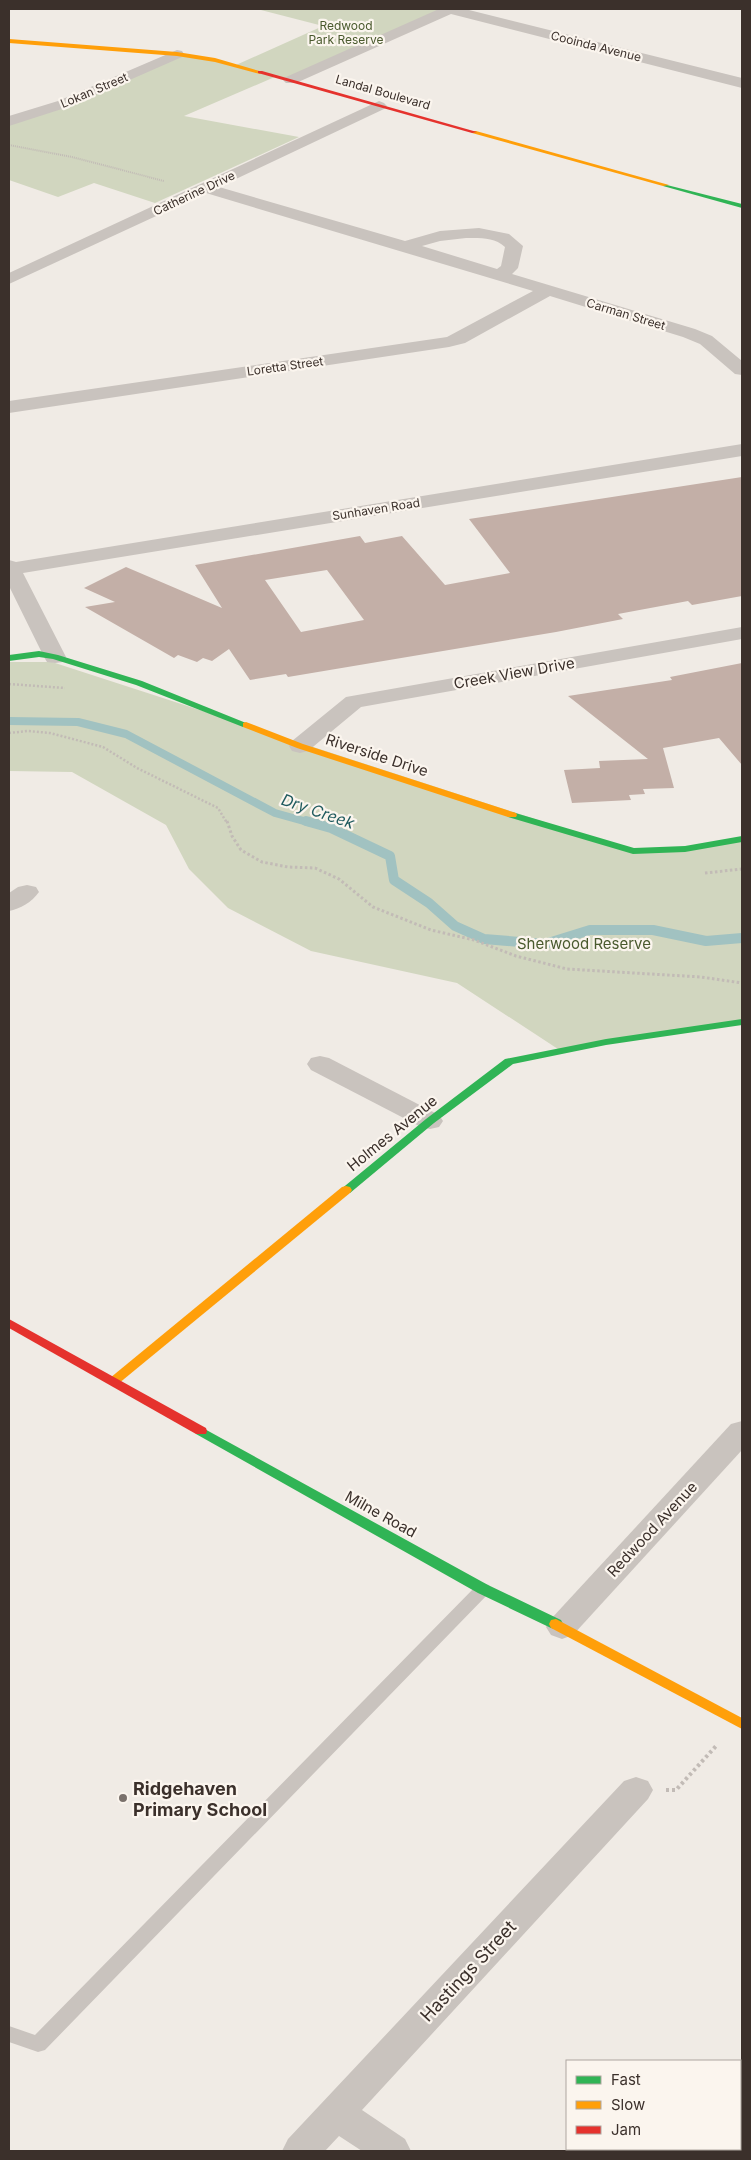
<svg xmlns="http://www.w3.org/2000/svg" width="751" height="2160" viewBox="0 0 751 2160" font-family="Inter,sans-serif">
	<style>
		.green { fill: #d1d6bf }
		.lines { fill: none; stroke-linecap: round; stroke-linejoin: round }
		.stream-far1 { stroke: #a1c2c1; stroke-width: 8 }
		.stream { stroke: #a1c2c1; stroke-width: 10 }
		.building { fill: #c3afa7; fill-rule: evenodd }
		.path-far3 { stroke: #c2bbb6; stroke-width: 2; stroke-dasharray: 1 1; stroke-linecap: butt }
		.path-far2 { stroke: #c2bbb6; stroke-width: 2.5; stroke-dasharray: 2 2; stroke-linecap: butt }
		.path-far1 { stroke: #c2bbb6; stroke-width: 3; stroke-dasharray: 2.5 2.5; stroke-linecap: butt }
		.path { stroke: #c2bbb6; stroke-width: 4; stroke-dasharray: 3 3; stroke-linecap: butt }
		.lane { fill: #c9c3be; fill-rule: evenodd }
		.street { fill: #c9c3be; fill-rule: evenodd }
		.fast { fill: #30b455; fill-rule: evenodd }
		.slow { fill: #ff9f0a; fill-rule: evenodd }
		.jam { fill: #e5322d; fill-rule: evenodd }
		.poi-dot { fill: #7a716c; stroke: #fbf5ee; stroke-width: 2 }
		.labels { text-anchor: middle; dominant-baseline: central; stroke-width: 4.5; stroke-linejoin: round; paint-order: stroke }
		.far-park-label { font-size: 12px; fill: #4a5a2e; stroke: #fbf5ee }
		.far-street-label { font-size: 12px; fill: #3b302b; stroke: #fbf5ee }
		.street-label { font-size: 15px; fill: #3b302b; stroke: #fbf5ee }
		.park-label { font-size: 15px; fill: #4a5a2e; stroke: #fbf5ee }
		.water-label { font-size: 16px; font-style: italic; fill: #1f5a5e; stroke: #fbf5ee }
		.near-poi-label { font-size: 18px; font-weight: bold; fill: #3b302b; stroke: #fbf5ee; text-anchor: start }
		.near-street-label { font-size: 18px; fill: #3b302b; stroke: #fbf5ee }
	</style>
	<rect width="100%" height="100%" fill="#f0ebe5"/>
	<!-- green -->
	<g class="green">
		<path d="M 257,9 L 450,9 L 291,80 L 277,76 L 184,116 L 299,137 L 155,203 L 94,183 L 58,197 L 9,180 L 9,121 L 25,117 L 177,54 L 236,65 L 323,26 Z"/>
		<path d="M 9,662 L 52,662 L 633,851 L 685,849 L 742,839 L 742,1023 L 561,1051 L 457,983 L 311,951 L 228,908 L 189,869 L 166,825 L 72,772 L 9,771 Z"/>
	</g>
	<g class="lines">
		<!-- stream-far1 -->
		<path class="stream-far1" d="M 9,721 L 78,722 L 126,734 L 275,813 L 311,823"/>
		<!-- stream -->
		<path class="stream" d="M 306,821 L 331,828 L 390,856 L 394,880 L 429,903 L 455,926 L 484,939 L 545,944 L 590,930 L 653,930 L 706,941 L 742,938"/>
	</g>
	<!-- building -->
	<g class="building">
		<path d="M 742,477 L 742,596 L 692,605 L 688,601 L 618,614 L 623,619 L 556,632 L 288,677 L 286,674 L 250,680 L 229,649 L 212,661 L 203,658 L 197,662 L 178,655 L 174,658 L 85,607 L 115,602 L 84,588 L 126,567 L 222,608 L 195,565 L 360,536 L 365,543 L 402,536 L 445,585 L 510,573 L 469,519 ZM 327,570 L 364,620 L 301,632 L 265,580 Z"/>
		<path d="M 742,663 L 742,765 L 719,738 L 663,748 L 674,788 L 643,789 L 645,794 L 629,795 L 631,800 L 572,803 L 564,770 L 600,768 L 599,761 L 648,759 L 568,696 L 672,680 L 670,677 Z"/>
	</g>
	<g class="lines">
		<!-- path-far3 -->
		<path class="path-far3" d="M 9,145 L 72,157 L 164,181"/>
		<!-- path-far2 -->
		<g class="path-far2">
			<path d="M 9,684 L 65,688"/>
			<path d="M 9,733 L 28,731 L 50,733 L 103,747 L 137,768 L 218,808 L 227,823"/>
		</g>
		<!-- path-far1 -->
		<g class="path-far1">
			<path d="M 227,821 L 232,836 L 241,850 L 262,862 L 288,867 L 315,868 L 339,879 L 373,907 L 431,930 L 474,940 L 516,956 L 567,969 L 701,977 L 742,983"/>
			<path d="M 705,873 L 742,869"/>
		</g>
		<!-- path -->
		<path class="path" d="M 666,1790 L 676,1790 L 716,1746"/>
		<!-- lane -->
		<path class="lane" d="M 483,1583 L 489,1585 L 491,1589 L 489,1593 L 45,2050 L 38,2052 L 9,2042 L 9,2026 L 35,2035 L 477,1585 Z"/>
		<!-- street -->
		<g class="street">
			<path d="M 439,9 L 465,9 L 742,78 L 742,88 L 451,14 L 296,83 L 286,83 L 283,80 L 286,77 Z"/>
			<path d="M 177,50 L 182,51 L 184,54 L 182,57 L 68,107 L 9,126 L 9,116 L 58,101 Z"/>
			<path d="M 379,101 L 384,103 L 387,106 L 384,109 L 219,187 L 405,241 L 440,231 L 479,228 L 509,234 L 523,246 L 518,268 L 512,274 L 695,329 L 712,336 L 742,361 L 742,375 L 735,374 L 700,344 L 683,337 L 550,296 L 465,343 L 449,347 L 9,413 L 9,401 L 447,337 L 533,291 L 206,193 L 9,284 L 9,273 ZM 466,238 C 481,238 494,237 505,247 L 501,266 L 497,269 L 422,246 L 440,241 Z"/>
			<path d="M 742,444 L 742,456 L 23,573 L 66,657 L 63,662 L 55,663 L 47,662 L 44,657 L 9,586 L 9,560 L 16,562 Z"/>
			<path d="M 742,627 L 742,639 L 361,707 L 308,751 L 300,753 L 292,751 L 289,746 L 292,741 L 346,697 Z"/>
			<path d="M 27,885 L 36,887 L 39,892 C 32,902 20,909 9,911 L 9,893 L 18,887 Z"/>
			<path d="M 320,1056 L 329,1058 L 439,1115 L 443,1121 L 439,1127 L 430,1129 L 421,1127 L 311,1070 L 307,1064 L 311,1058 Z"/>
			<path d="M 742,1421 L 742,1450 L 573,1635 L 562,1639 L 551,1635 L 546,1627 L 551,1619 L 731,1424 Z"/>
			<path d="M 636,1777 L 648,1781 L 653,1790 L 648,1799 L 362,2110 L 405,2139 L 411,2151 L 362,2151 L 339,2136 L 325,2151 L 282,2151 L 288,2139 L 624,1781 Z"/>
		</g>
		<!-- fast -->
		<g class="fast">
			<path d="M 663,184 L 742,204 L 742,208 L 663,186 Z"/>
			<path d="M 39,651 L 58,655 L 142,681 L 251,725 L 249,727 L 243,727 L 136,685 L 53,659 L 39,657 L 9,661 L 9,655 Z"/>
			<path d="M 512,812 L 634,848 L 685,846 L 742,836 L 742,842 L 685,852 L 633,854 L 508,817 L 507,815 L 508,813 Z"/>
			<path d="M 742,1019 L 742,1025 L 606,1045 L 513,1064 L 434,1123 L 350,1193 L 342,1193 L 340,1190 L 426,1119 L 505,1059 L 606,1039 Z"/>
			<path d="M 201,1427 L 488,1585 L 561,1620 L 563,1624 L 561,1628 L 556,1629 L 551,1628 L 478,1593 L 196,1434 L 195,1431 L 196,1428 Z"/>
		</g>
		<!-- slow -->
		<g class="slow">
			<path d="M 9,39 L 177,52 L 215,58 L 263,72 L 260,74 L 215,62 L 177,56 L 9,43 Z"/>
			<path d="M 472,131 L 476,131 L 669,185 L 663,186 L 472,133 Z"/>
			<path d="M 246,722 L 303,744 L 516,813 L 517,815 L 516,817 L 508,817 L 297,748 L 243,727 L 243,723 Z"/>
			<path d="M 346,1186 L 350,1187 L 352,1190 L 350,1193 L 118,1384 L 110,1384 L 108,1381 L 110,1378 L 342,1187 Z"/>
			<path d="M 556,1619 L 742,1718 L 742,1729 L 551,1628 L 549,1624 L 551,1620 Z"/>
		</g>
		<!-- jam -->
		<g class="jam">
			<path d="M 258,71 L 262,71 L 477,132 L 472,133 L 258,73 Z"/>
			<path d="M 9,1319 L 206,1428 L 207,1431 L 206,1434 L 196,1434 L 9,1328 Z"/>
		</g>
	</g>
	<!-- markers -->
	<circle class="poi-dot" cx="123" cy="1798" r="5"/>
	<g class="labels">
		<!-- far-park labels -->
		<g class="far-park-label">
			<text x="346" y="25">Redwood<tspan x="346" dy="14">Park Reserve</tspan></text>
		</g>
		<!-- far-street labels -->
		<g class="far-street-label">
			<text transform="translate(596 46) rotate(14)">Cooinda Avenue</text>
			<text transform="translate(94 90) rotate(-23)">Lokan Street</text>
			<text transform="translate(383 92) rotate(16)">Landal Boulevard</text>
			<text transform="translate(194 193) rotate(-25)">Catherine Drive</text>
			<text transform="translate(626 314) rotate(17)">Carman Street</text>
			<text transform="translate(285 366) rotate(-8)">Loretta Street</text>
			<text transform="translate(376 509) rotate(-9)">Sunhaven Road</text>
		</g>
		<!-- street labels -->
		<g class="street-label">
			<text transform="translate(514 673) rotate(-10)">Creek View Drive</text>
			<text transform="translate(377 755) rotate(18)">Riverside Drive</text>
			<text transform="translate(392 1133) rotate(-39)">Holmes Avenue</text>
			<text transform="translate(381 1514) rotate(29)">Milne Road</text>
			<text transform="translate(652 1529) rotate(-47)">Redwood Avenue</text>
		</g>
		<!-- park labels -->
		<g class="park-label">
			<text x="584" y="943">Sherwood Reserve</text>
		</g>
		<!-- water labels -->
		<g class="water-label">
			<text transform="translate(318 811) rotate(19)">Dry Creek</text>
		</g>
		<!-- near-poi labels -->
		<g class="near-poi-label">
			<text x="133" y="1788">Ridgehaven<tspan x="133" dy="21">Primary School</tspan></text>
		</g>
		<!-- near-street labels -->
		<g class="near-street-label">
			<text transform="translate(468 1971) rotate(-47)">Hastings Street</text>
		</g>
	</g>
	<!-- border -->
	<rect width="751" height="2160" fill="none" stroke="#3b302b" stroke-width="20"/>
	<!-- legend -->
	<rect x="566" y="2060" width="175" height="90" fill="#fbf5ee" stroke="#aea6a0"/>
	<rect x="576" y="2076" width="25" height="8" fill="#30b455" stroke="#aea6a0"/>
	<text x="611" y="2085" font-size="15" fill="#3b302b">Fast</text>
	<rect x="576" y="2101" width="25" height="8" fill="#ff9f0a" stroke="#aea6a0"/>
	<text x="611" y="2110" font-size="15" fill="#3b302b">Slow</text>
	<rect x="576" y="2126" width="25" height="8" fill="#e5322d" stroke="#aea6a0"/>
	<text x="611" y="2135" font-size="15" fill="#3b302b">Jam</text>
</svg>
